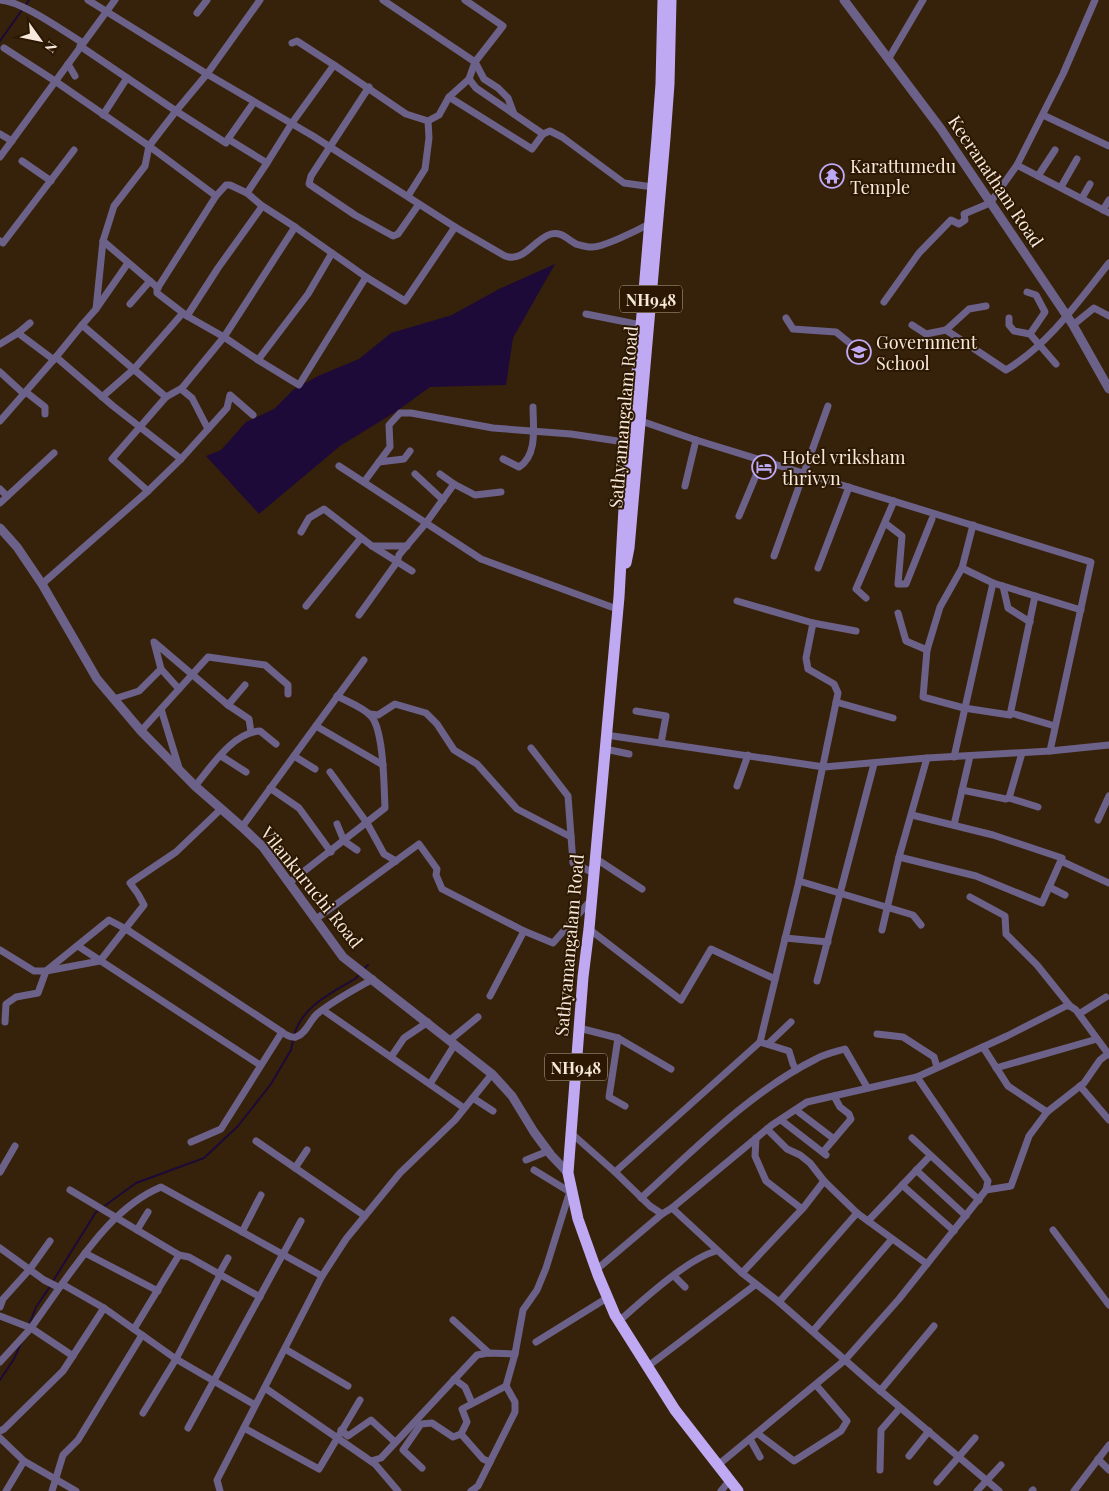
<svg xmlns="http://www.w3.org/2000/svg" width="1109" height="1491" viewBox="0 0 1109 1491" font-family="'Playfair Display',serif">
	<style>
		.water { fill: #1d0a38 }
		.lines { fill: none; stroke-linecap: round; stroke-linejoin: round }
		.stream { stroke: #1d0a38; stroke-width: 2 }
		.minor { stroke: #6c6189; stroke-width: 7 }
		.tertiary { stroke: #6c6189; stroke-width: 9 }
		.trunk { stroke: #bea9f2; stroke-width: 11 }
		.labels { text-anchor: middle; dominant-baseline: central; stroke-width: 4; stroke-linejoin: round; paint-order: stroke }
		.shield { fill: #2c1802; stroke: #b9aa99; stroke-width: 1 }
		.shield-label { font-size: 16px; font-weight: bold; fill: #f6e8da }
		.poi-label { font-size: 18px; fill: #f6e8da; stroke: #2c1802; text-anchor: start }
		.street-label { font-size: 18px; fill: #f6e8da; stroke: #2c1802 }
	</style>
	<rect width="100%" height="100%" fill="#36220a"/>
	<!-- water -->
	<path class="water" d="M 555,264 L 513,338 L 506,385 L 430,387 L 397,411 L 340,446 L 259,514 L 206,456 L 221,450 L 246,422 L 274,409 L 294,389 L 318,376 L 359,359 L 391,333 L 452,315 L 499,289 Z"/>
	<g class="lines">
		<!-- stream -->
		<g class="stream">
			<path d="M 25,6 L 29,0"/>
			<path d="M 0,41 L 22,10"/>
			<path d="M 364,969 L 368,965"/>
			<path d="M 294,1036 C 301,1007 332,992 355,979 L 360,974"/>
			<path d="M 103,1207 L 136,1183 L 204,1158 L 238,1126 L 271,1084 L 291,1050 L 293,1040"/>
			<path d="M 53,1281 L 96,1212 L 99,1210"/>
			<path d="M 29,1325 L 36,1307 L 51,1285"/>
			<path d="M 0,1380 L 14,1359 L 21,1343"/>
		</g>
		<!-- minor -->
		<g class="minor">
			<path d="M 0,0 C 22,1 63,31 83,43"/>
			<path d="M 88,0 L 207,74 L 313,136 L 455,227 L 505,256 C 524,263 534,239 551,234 C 561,231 568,240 576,244 C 580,245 587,247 591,247 C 602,248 638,230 649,224"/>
			<path d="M 383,0 L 475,62 L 484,79 L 498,88 L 508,98 L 514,114"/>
			<path d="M 197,13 L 207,0"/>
			<path d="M 80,46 L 176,111 L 207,74 L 260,0"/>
			<path d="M 4,48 L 55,81 L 149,146 L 176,111 L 226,143 L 228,139 L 267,163 L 292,123 L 334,65 L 297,41 L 292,43"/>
			<path d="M 889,58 L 923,0"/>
			<path d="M 68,64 L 75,76"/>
			<path d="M 334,65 L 406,114 L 428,121 L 439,115 L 449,97 L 469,79 L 475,62 L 503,26 L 465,0"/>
			<path d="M 469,79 L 476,88 L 543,134"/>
			<path d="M 369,87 L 311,176 L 309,184 L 355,215 L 393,236 L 398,234 L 419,204"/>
			<path d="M 449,97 L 532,149 L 543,134 L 550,131 L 562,137 L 624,183 L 653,187"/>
			<path d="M 103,115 L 127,78"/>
			<path d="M 1043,115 L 1109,146"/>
			<path d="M 0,134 L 12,141"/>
			<path d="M 228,139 L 254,102"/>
			<path d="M 0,157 L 115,0"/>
			<path d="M 22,161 L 51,181"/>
			<path d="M 1017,165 L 1109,213"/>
			<path d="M 1038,176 L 1055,150"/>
			<path d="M 1061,187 L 1077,159"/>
			<path d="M 408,196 L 425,169 L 429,138 L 428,121"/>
			<path d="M 1082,198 L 1090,184"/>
			<path d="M 261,205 L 295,227 L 224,337 L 187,316 L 218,268 L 261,208 L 261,205 L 247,193 L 267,163"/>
			<path d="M 1103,210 L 1109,200"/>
			<path d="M 295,227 L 332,253"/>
			<path d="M 0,241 L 3,243 L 74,150"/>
			<path d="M 103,241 L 158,288"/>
			<path d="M 1027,292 L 1036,295 L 1045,312 L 1030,334 L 1056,364"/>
			<path d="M 884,302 L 919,253 L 951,220 L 959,224 L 965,220 L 964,214 L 990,203 L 1017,165 L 1063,74 L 1095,0"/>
			<path d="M 130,304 L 150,281"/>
			<path d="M 96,309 L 103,241 L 114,206 L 145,166 L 149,146 L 216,196"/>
			<path d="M 586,314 L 641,325"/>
			<path d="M 187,316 L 157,293 L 157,289 L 216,196 L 226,185 L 230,185 L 247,193"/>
			<path d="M 786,318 L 793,329 L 836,332 L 852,345"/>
			<path d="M 1009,318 L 1009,325 L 1014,331 L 1030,334"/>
			<path d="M 82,325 L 96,309 L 128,263"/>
			<path d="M 912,325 L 926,334 L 946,330 L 969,309 L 986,306"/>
			<path d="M 1073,325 L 1094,308 L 1109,316"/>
			<path d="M 946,330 L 1006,370 C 1048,345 1079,301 1109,263"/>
			<path d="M 18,333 L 54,360"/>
			<path d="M 0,344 L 18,333 L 30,323"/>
			<path d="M 56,357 L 113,406 L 181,459"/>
			<path d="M 258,360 L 308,294 L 332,253 L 366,277 L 405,301 L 455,227"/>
			<path d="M 0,372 L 24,394"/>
			<path d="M 181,389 L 192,398 L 208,429"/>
			<path d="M 26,392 L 45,407 L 45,414"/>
			<path d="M 102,397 L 134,369 L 182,314"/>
			<path d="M 0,421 L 56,357 L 82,325 L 166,397 L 182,388 L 224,337 L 258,360 L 299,385 L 366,277"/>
			<path d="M 641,421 L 696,440 L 1091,562 L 1050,751"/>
			<path d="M 503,459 L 519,467 C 538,455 533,426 533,407"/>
			<path d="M 379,462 L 404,459 L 410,451"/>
			<path d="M 339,466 L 481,559 L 617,609"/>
			<path d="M 415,474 L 443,500"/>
			<path d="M 440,474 L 454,484 L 475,495 L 501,492"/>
			<path d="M 364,482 L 390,447 L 389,425 L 400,413 L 411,413 L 493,428 L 571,434 L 631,443"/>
			<path d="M 685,486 L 696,440"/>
			<path d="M 0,489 L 7,496"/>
			<path d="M 148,491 L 181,459 L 227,408 L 230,395 L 253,415"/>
			<path d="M 0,503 L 54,453"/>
			<path d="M 739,516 L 762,461"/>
			<path d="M 885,523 L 902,536 L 898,584 L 906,584 L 932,519"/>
			<path d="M 973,525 L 962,568 L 940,607 L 927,650 L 923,697 L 964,708 L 1010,715 L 1035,596"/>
			<path d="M 301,532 L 309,518 L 324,509 L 372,546 L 412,571"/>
			<path d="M 372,546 L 407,546"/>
			<path d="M 774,556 L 828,406"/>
			<path d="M 818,568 L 849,487"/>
			<path d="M 962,568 L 993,583 L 1081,610"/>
			<path d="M 42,584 L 148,491 L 112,459 L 166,397"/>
			<path d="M 1003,586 L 1008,608 L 1030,622"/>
			<path d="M 866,598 L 856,589 L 894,501"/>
			<path d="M 737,601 L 813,623 L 856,631"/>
			<path d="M 306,606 L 361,538"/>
			<path d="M 898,613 L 906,641 L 927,650"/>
			<path d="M 359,615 L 397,562 L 399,555 L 426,523 L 454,484"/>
			<path d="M 179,689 L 161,669 L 154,642 L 228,705 L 249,719 L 251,732"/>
			<path d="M 114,699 L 139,691 L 161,669"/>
			<path d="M 836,702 L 893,718"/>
			<path d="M 228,705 L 245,685"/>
			<path d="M 161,709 L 180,771"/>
			<path d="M 636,711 L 666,716 L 661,743"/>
			<path d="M 1011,713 L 1055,726"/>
			<path d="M 370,714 L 378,715 L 395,704 L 426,713 L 437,724 L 454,750 L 477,764 L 517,809 L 571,837"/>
			<path d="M 316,726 L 383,765"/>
			<path d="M 141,731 L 208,657 L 265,665 L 288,685 L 288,694"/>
			<path d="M 606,735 L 824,767 L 927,758 L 1050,751 L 1109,745"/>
			<path d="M 531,748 L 568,796 L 573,863 L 594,873"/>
			<path d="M 605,749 L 629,754"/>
			<path d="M 221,756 L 246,772"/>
			<path d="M 294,756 L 315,769"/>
			<path d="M 954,757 L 993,583"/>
			<path d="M 330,772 L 367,823 L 384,854 L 396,861"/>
			<path d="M 195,786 C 212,766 232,733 260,731 L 276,744"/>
			<path d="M 737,786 L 748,755"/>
			<path d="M 270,788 L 299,808 L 331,852"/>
			<path d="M 962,790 L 1006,799 L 1009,798 L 1022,753"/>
			<path d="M 1009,798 L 1038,807"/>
			<path d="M 1098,820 L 1109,796"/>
			<path d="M 337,824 L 344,841 L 357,850"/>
			<path d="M 954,825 L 970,756"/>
			<path d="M 242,827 L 364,660"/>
			<path d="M 899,857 L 976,876 L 1042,903 L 1062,858 L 993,835 L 912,815"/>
			<path d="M 595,858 L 642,889"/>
			<path d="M 1061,861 L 1109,883"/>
			<path d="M 799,881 L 913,915 L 921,925"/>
			<path d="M 289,883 L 385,808 C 384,788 384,730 371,716 C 363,707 348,702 337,696"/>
			<path d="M 1049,887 L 1065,895"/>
			<path d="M 970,897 L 1005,916 L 1006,934 L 1037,965 L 1070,1006"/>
			<path d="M 316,919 L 419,844 L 437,869 L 436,875 L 442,889 L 524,931 L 553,943 L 591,900"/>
			<path d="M 589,929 L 681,1000 L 711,949 L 775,979"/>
			<path d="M 882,930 L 899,857 L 927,758"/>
			<path d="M 785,938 L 828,942"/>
			<path d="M 78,946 L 260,1065"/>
			<path d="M 0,950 L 34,971 L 46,971 L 100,961 L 144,905 L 138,894 L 130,883 L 176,852 L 221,809"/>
			<path d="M 817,981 L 874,764"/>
			<path d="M 490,996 L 524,931"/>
			<path d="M 323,1010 L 464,1108"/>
			<path d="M 1079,1014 L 1106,997"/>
			<path d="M 5,1022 L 6,1004 L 16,997 L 38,993 L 46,971 L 109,920 L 126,929 L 282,1032 C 286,1035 291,1038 296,1037 C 306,1034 310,1020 317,1014 C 334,1000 354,990 373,979"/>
			<path d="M 579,1028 L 618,1038 L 671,1069"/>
			<path d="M 877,1034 L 903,1037 L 934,1057 L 937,1067"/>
			<path d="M 618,1038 L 609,1097 L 625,1106"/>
			<path d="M 450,1040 L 478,1017"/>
			<path d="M 760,1042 L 789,1051 L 793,1064 L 796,1070"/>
			<path d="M 768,1044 L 791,1022"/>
			<path d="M 983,1047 L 1008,1086 L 1047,1112"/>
			<path d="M 391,1057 L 404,1038 L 428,1022"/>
			<path d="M 996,1068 L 1097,1039"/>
			<path d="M 430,1084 L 455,1044"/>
			<path d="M 1080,1086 L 1109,1120"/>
			<path d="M 473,1098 L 493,1111"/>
			<path d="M 796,1110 L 834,1139"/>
			<path d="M 781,1120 L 826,1155"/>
			<path d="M 767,1129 L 787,1149 L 800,1155 L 810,1163 L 824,1181"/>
			<path d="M 571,1133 L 615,1172 L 760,1042 L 799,881 L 838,693 L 834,684 L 808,669 L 806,658 L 813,623"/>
			<path d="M 756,1138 L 755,1156 L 766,1181 L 802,1209"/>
			<path d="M 912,1138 L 979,1200"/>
			<path d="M 256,1141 L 365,1216"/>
			<path d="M 191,1142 L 221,1129 L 282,1032"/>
			<path d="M 823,1152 L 851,1119 L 849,1114 L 840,1107 L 834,1096"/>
			<path d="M 526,1160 L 548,1151"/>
			<path d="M 295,1168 L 307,1150"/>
			<path d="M 534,1170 L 570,1192"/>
			<path d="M 916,1170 L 966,1216"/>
			<path d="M 0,1172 L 15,1146"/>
			<path d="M 615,1172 L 650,1206 L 662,1214 L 672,1208 L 772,1125 L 807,1102 L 917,1077 L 1007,1036 L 1066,1006 L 1070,1006 L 1076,1010 L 1109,1055"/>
			<path d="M 902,1185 L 954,1231"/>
			<path d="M 70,1190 L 179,1255 L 189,1257 L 260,1297"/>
			<path d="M 986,1190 L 1011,1186 L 1029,1136 L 1047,1112 L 1084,1083 L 1100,1060 L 1109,1053"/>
			<path d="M 641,1198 C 694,1150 751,1091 816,1059 C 825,1054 835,1052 845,1049 L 867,1087"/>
			<path d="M 672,1208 L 742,1273 L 779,1302 L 870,1382 L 999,1491"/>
			<path d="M 868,1221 L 930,1156"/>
			<path d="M 137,1230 L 148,1212"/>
			<path d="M 1053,1230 L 1109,1305"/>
			<path d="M 242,1232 L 261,1195"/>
			<path d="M 0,1248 L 44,1280 L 58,1287"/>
			<path d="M 85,1253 L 158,1291"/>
			<path d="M 596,1270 L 662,1214"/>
			<path d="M 742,1273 L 804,1207 L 824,1181 L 857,1213 L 927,1264"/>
			<path d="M 219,1274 L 228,1258"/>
			<path d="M 674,1276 L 685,1287"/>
			<path d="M 62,1284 C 89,1247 118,1205 161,1187 L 322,1276"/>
			<path d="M 779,1302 L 857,1213"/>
			<path d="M 0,1307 L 3,1299 L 30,1269 L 50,1241"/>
			<path d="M 0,1316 L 31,1328 L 73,1356"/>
			<path d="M 453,1320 L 489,1353"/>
			<path d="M 619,1321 C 642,1301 687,1259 716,1251"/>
			<path d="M 134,1329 L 179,1255"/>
			<path d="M 813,1331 L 892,1239"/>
			<path d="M 536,1342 L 607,1298"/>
			<path d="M 285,1349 L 348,1386"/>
			<path d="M 0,1362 L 31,1328 L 62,1284 L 104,1308 L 176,1359 L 255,1405"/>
			<path d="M 647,1367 L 755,1285"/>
			<path d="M 454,1379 L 465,1387 L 472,1403"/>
			<path d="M 265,1388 L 375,1464 L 398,1491"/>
			<path d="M 880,1391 L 934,1326"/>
			<path d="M 143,1413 L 176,1359 L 220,1275"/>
			<path d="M 188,1428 L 301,1221"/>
			<path d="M 244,1428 L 319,1469 L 360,1400"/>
			<path d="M 341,1430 L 348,1436 L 371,1420 L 395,1442"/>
			<path d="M 0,1431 L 4,1429 L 63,1371 L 104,1308"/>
			<path d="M 757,1433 L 794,1461 L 841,1431 L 847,1421 L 816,1385"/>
			<path d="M 461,1434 L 483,1459 L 490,1462"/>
			<path d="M 0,1438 L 24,1461 L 76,1491"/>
			<path d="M 750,1439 L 760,1457"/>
			<path d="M 909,1456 L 929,1431"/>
			<path d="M 1098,1459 L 1109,1470"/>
			<path d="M 371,1461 L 381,1458 L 477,1355 L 488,1353 L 515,1354"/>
			<path d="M 718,1465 L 845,1360 L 899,1299 L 986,1190 L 988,1181 L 917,1077"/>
			<path d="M 422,1468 L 403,1450 L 421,1424 L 432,1423 L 453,1437 L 461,1434 L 467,1422 L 462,1409 L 506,1386"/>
			<path d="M 880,1470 L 881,1430 L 900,1408"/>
			<path d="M 937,1482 L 975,1438"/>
			<path d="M 6,1491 L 24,1461"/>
			<path d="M 52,1491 L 63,1455 L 78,1440 L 142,1335"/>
			<path d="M 220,1491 L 217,1480 L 322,1276 L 346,1239 L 400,1173 L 455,1120 L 492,1074"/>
			<path d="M 471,1491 L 478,1486 L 515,1412 L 515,1402 L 506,1386 L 515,1354 L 523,1310 L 537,1290 L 546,1268 L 570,1191"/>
			<path d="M 721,1491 L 730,1480"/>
			<path d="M 977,1491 L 1001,1465"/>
			<path d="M 1032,1491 L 1033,1490"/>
			<path d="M 1074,1491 L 1109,1445"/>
		</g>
		<!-- tertiary -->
		<g class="tertiary">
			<path d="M 844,0 L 941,129 L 1073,325 L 1109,389"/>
			<path d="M 0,528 L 17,547 L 42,584 L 97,679 L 141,731 L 195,786 L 242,827 L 263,847 L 343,957 L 492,1074 L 512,1096 L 534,1132 L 551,1155 L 568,1173"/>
		</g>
		<!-- trunk -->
		<g class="trunk">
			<path d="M 663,0 L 661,84 L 657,138 L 633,420 L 624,508 L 619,597 L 589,929 L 583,977 L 568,1173 L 578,1219 L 598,1275 L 615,1315 L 675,1410 L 738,1491"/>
			<path d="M 626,563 L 629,548 L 665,138 L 669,84 L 671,0"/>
		</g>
	</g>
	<!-- icons -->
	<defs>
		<g id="temple-ring" transform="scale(1.25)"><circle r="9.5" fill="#2c1802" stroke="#bea9f5" stroke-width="1.5"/><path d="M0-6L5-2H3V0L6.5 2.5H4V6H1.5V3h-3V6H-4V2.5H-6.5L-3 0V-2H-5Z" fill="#bea9f5"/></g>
		<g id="school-ring" transform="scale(1.25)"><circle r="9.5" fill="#2c1802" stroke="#bea9f5" stroke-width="1.5"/><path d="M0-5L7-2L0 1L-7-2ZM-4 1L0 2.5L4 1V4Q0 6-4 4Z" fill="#bea9f5"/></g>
		<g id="hotel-ring" transform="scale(1.25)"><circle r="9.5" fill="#2c1802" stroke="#bea9f5" stroke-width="1.5"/><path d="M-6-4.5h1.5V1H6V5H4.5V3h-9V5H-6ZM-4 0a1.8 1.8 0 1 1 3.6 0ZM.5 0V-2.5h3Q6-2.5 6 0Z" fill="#bea9f5"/></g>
	</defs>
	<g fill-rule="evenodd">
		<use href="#temple-ring" x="832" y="176"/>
		<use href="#school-ring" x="859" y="352"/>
		<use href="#hotel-ring" x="764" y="467"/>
	</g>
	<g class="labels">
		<!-- shield labels -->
		<g class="shield">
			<rect x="620" y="285.5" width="62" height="27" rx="4"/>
			<rect x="545" y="1053.5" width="62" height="27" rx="4"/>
		</g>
		<g class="shield-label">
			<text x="651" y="299">NH948</text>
			<text x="576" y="1067">NH948</text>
		</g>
		<!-- poi labels -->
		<g class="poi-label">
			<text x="850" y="166">Karattumedu<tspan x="850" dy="21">Temple</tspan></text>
			<text x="876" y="342">Government<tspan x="876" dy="21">School</tspan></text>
			<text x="782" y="457">Hotel vriksham<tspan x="782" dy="21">thrivyn</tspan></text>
		</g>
		<!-- street labels -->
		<g class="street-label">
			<text transform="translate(996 181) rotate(56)">Keeranatham Road</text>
			<text transform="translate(623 417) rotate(-85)">Sathyamangalam Road</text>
			<text transform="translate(312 887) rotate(51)">Vilankuruchi Road</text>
			<text transform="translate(569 945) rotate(-85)">Sathyamangalam Road</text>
		</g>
	</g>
	<!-- north arrow -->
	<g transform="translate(40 40) rotate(123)" stroke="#2c1802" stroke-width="4" paint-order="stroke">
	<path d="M0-4L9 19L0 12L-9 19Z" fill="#f6e8da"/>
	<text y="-8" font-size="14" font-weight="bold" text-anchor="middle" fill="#f6e8da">N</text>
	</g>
</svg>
